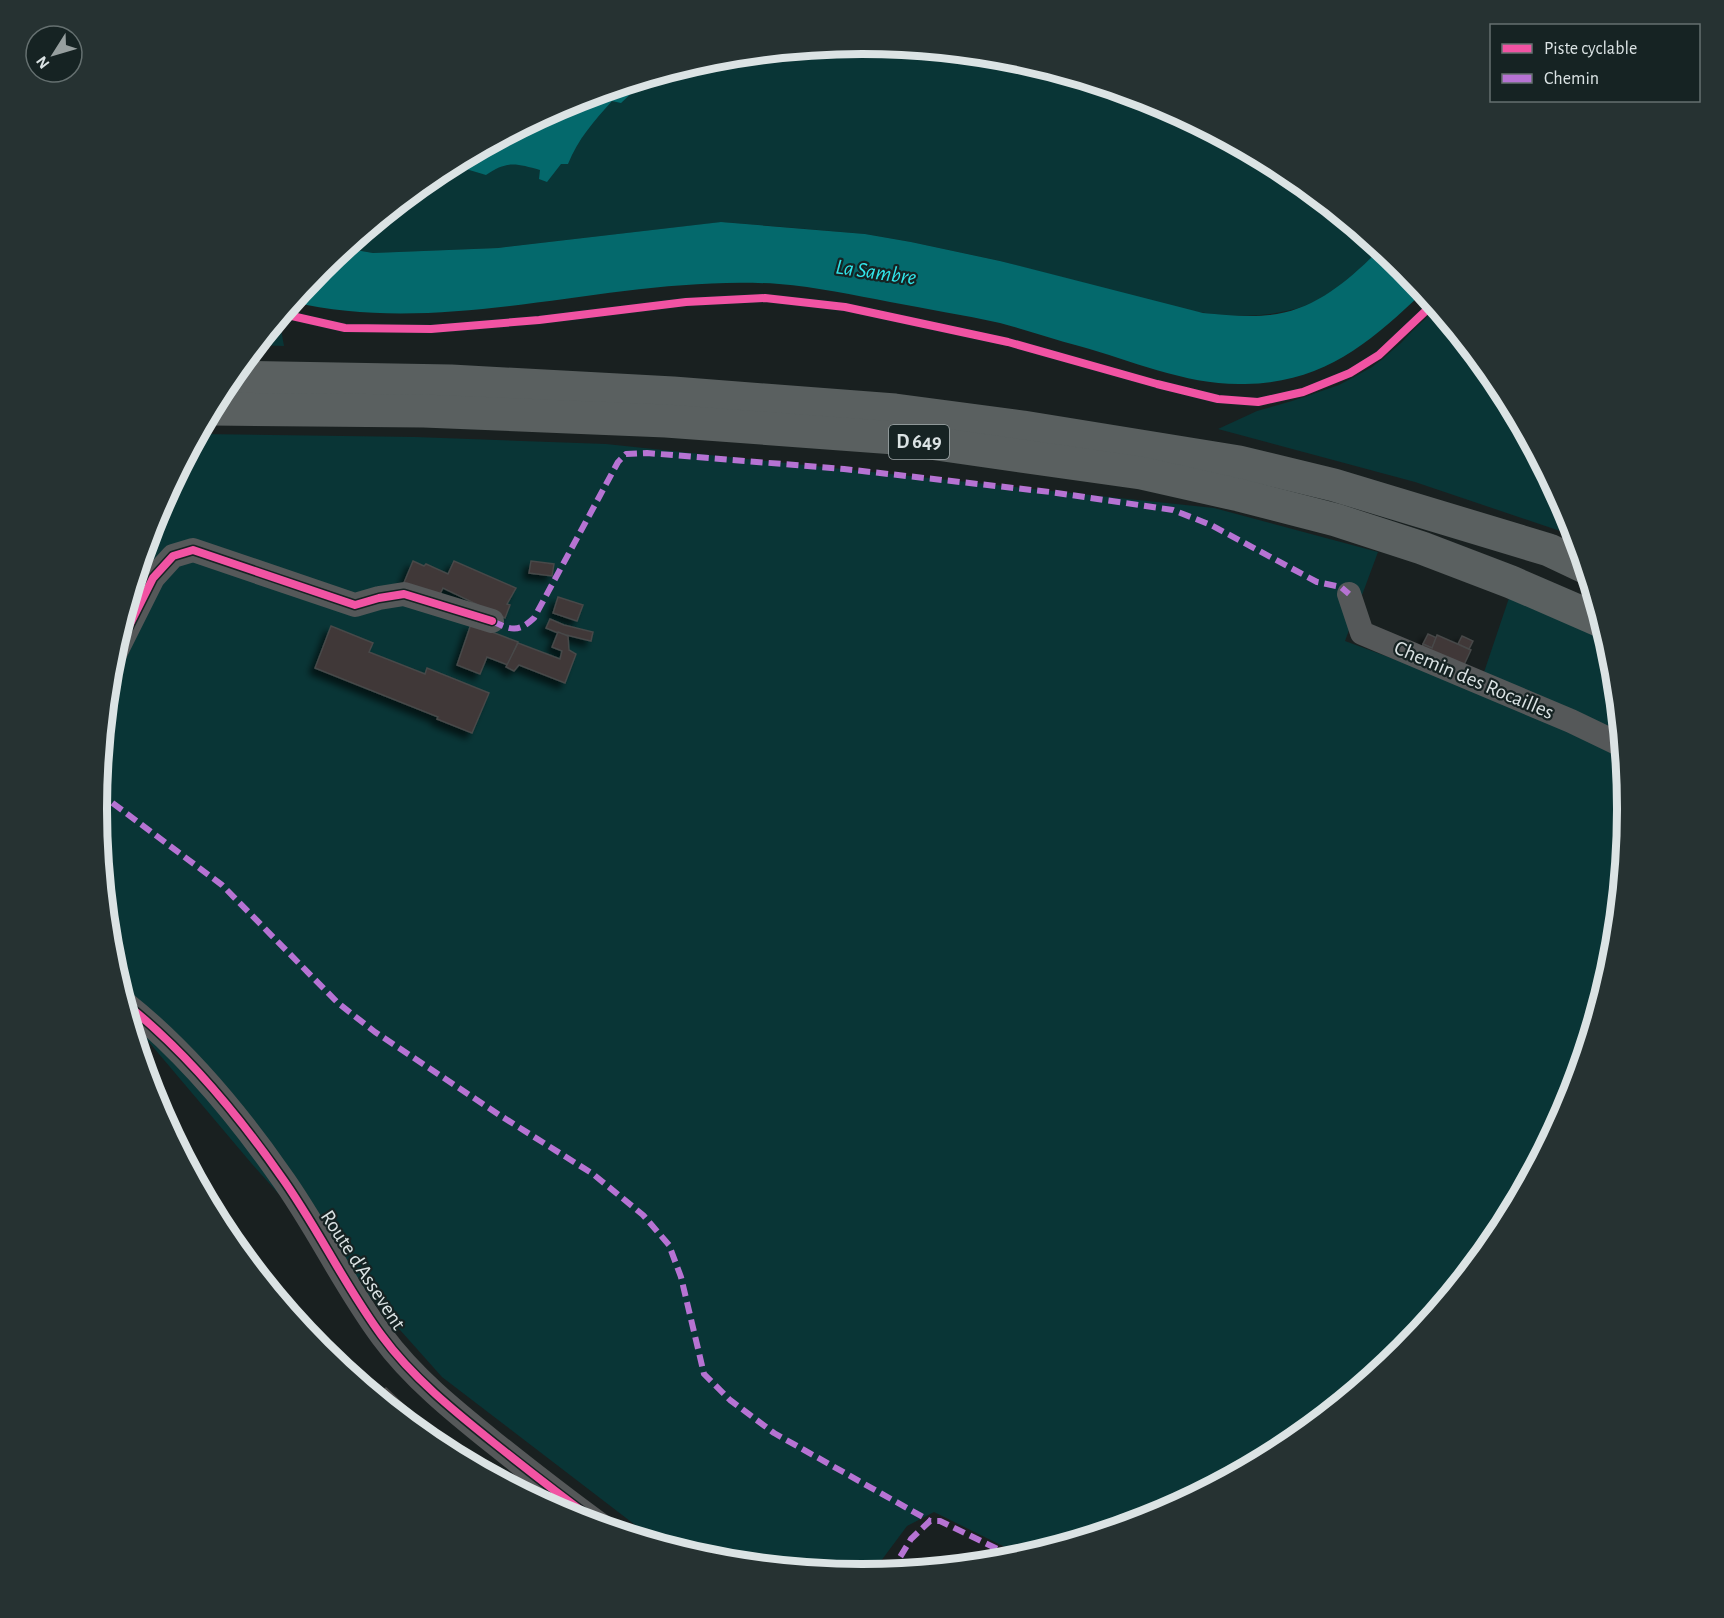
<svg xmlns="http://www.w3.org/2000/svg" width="1724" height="1618" viewBox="0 0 1724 1618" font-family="'Alegreya Sans',sans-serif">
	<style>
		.green { fill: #093536 }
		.water { fill: #04696c }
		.building { fill: #413738; stroke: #474848; stroke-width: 1.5; filter: url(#shadow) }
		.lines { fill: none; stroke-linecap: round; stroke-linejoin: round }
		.minor { stroke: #555859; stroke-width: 24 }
		.highway { stroke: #5a6060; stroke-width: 33 }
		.quiet { stroke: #b673d3; stroke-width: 6; stroke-dasharray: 12 6; stroke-linecap: butt }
		.cycleway-casing { stroke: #162323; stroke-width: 11 }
		.cycleway { stroke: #f153a3; stroke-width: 8 }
		.labels { text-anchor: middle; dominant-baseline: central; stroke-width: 4.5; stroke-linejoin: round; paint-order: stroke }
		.shield { fill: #162323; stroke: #a0a9aa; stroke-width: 1.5 }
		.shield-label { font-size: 20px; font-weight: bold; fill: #dbe3e4 }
		.street-label { font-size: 21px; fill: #dbe3e4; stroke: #162323 }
		.water-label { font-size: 22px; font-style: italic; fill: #31e5e9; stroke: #162323 }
		.rim { fill: none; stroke: #dbe3e4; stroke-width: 8 }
	</style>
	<defs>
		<filter id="shadow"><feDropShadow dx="-5.5" dy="5.5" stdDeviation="3" flood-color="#0009"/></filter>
	</defs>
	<rect width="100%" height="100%" fill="#192020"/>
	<!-- green -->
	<g class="green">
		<path d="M 862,44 L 1012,58 L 1155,102 L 1288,173 L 1380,249 C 1366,263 1353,278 1336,290 C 1291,321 1232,319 1181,309 L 1000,261 L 911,242 L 865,234 L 722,222 L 498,248 L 373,253 L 344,248 L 437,172 L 569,102 L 713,58 Z"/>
		<path d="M 1435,306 L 1499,384 L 1569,516 L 1575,536 L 1415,482 L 1218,429 L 1257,411 L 1292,401 L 1339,385 L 1372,367 L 1401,343 Z"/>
		<path d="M 276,322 L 280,324 L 284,346 L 257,345 Z"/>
		<path d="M 199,434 L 415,437 L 606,444 L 1214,508 L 1378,552 L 1345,641 L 1478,690 L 1509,598 L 1606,639 L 1613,660 L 1627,809 L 1613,959 L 1569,1102 L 1498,1235 L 1403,1351 L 1287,1446 L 1155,1516 L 1023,1556 L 934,1512 L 907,1526 L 872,1573 L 862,1574 L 712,1560 L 660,1544 L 442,1377 L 252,1164 L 137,1028 L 132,1025 L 111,958 L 97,809 L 111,659 L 155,516 Z"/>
	</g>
	<!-- water -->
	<g class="water">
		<path d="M 641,80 L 637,88 L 621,103 L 612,101 C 594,121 578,139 568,164 L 561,164 L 547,182 L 539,179 L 540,170 C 517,164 507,160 486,175 L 466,169 L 463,159 L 569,102 Z"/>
		<path d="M 721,222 L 865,234 L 911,242 L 1000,261 L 1203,313 C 1227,315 1253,318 1277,314 C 1319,307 1351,278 1380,249 L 1404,268 L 1423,292 C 1370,343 1323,383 1245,384 C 1189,386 1133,361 1079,346 C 1053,339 1027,330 1000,323 C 964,315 926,309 890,302 C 854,295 816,287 779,284 C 617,273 454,339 292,302 L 321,267 L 344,248 L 373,253 L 498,248 Z"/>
	</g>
	<!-- building -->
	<g class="building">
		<path d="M 413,561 L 424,566 L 426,564 L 448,574 L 454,561 L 516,588 L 507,604 L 510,605 L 505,618 L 443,588 L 437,600 L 403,585 Z"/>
		<path d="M 531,561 L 554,564 L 552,576 L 529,573 Z"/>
		<path d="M 558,597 L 583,605 L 577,621 L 553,613 Z"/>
		<path d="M 550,619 L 564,625 L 593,632 L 591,641 L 558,633 L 546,628 Z"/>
		<path d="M 471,624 L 518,642 L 508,665 L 487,657 L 480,674 L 457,665 Z"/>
		<path d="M 331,626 L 373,643 L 369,652 L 425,674 L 427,668 L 489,693 L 472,733 L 437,719 L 438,717 L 315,668 Z"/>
		<path d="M 558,632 L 568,636 L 569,650 L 576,654 L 565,683 L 519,665 L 514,671 L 506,667 L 518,643 L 560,659 L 562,651 L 552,647 Z"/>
		<path d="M 1428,634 L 1437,638 L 1432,648 L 1423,644 Z"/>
		<path d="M 1437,635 L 1471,650 L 1462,669 L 1421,653 L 1423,644 L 1432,648 Z"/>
		<path d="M 1462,636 L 1473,641 L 1469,649 L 1458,644 Z"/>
		<path d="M 378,1386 L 383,1391 L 386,1388 L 406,1407 L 399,1415 L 372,1392 Z"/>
		<path d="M 411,1413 L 442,1440 L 437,1446 L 405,1419 Z"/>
	</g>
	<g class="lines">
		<!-- minor -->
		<g class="minor">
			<path d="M 1349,594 L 1362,633 L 1571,721 L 1621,745"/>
			<path d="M 111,662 L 153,578 L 173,556 L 193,550 L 355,605 L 379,598 L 404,594 L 492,621"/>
			<path d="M 125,1003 C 185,1051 236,1112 280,1175 C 317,1226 344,1285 382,1336 C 412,1377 454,1411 494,1443 C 529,1471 565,1499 602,1526"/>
		</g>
		<!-- highway -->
		<g class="highway">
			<path d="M 231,377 L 451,381 L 673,393 L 895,410 L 1023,427 L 1239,462 L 1334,485 L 1549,550 L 1585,567"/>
			<path d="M 212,409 L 424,411 L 666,421 L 895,438 L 1141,473 L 1239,495 L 1336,520 L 1422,548 L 1511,582 L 1601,621"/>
		</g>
		<!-- quiet -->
		<g class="quiet">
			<path d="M 492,621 C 511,630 518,633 534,618 L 618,462 L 626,454 L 647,453 L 844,469 L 1050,492 L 1173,510 L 1211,525 L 1317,582 L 1341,587 L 1349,594"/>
			<path d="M 98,792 L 222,885 L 338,1003 L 375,1032 L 501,1116 L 593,1174 L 643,1215 L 669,1245 L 681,1277 L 704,1374 L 730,1400 L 774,1433 L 930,1521"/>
			<path d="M 891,1572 L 911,1539 L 930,1521 L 940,1521 L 1016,1558"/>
		</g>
		<!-- cycleway casing -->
		<g class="cycleway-casing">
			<g id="cycleway">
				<path d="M 283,314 L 345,328 L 431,329 L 539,320 L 686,302 L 765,298 L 845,307 L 1008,342 L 1157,384 L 1218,399 L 1258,402 L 1303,392 L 1350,373 L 1379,355 L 1433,304"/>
				<path d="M 111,662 L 153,578 L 173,556 L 193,550 L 355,605 L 379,598 L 404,594 L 492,621"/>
				<path d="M 125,1003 C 185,1051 236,1112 280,1175 C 317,1226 344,1285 382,1336 C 412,1377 454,1411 494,1443 C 529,1471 565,1499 602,1526"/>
			</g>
		</g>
		<!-- cycleway -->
		<use href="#cycleway" class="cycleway"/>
	</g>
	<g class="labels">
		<!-- shield labels -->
		<rect class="shield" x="889" y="425" width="60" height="34" rx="4.5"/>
		<g class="shield-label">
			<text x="919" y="442">D 649</text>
		</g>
		<!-- street labels -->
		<g class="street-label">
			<text transform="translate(1474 680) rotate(23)">Chemin des Rocailles</text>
			<text transform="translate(363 1270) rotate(57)">Route d'Assevent</text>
		</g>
		<!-- water labels -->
		<g class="water-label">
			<text transform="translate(876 272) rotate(8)">La Sambre</text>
		</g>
	</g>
	<!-- crop -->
	<path d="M0 0H1724V1618H0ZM107 809a755 755 0 1 1 1510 0a755 755 0 1 1-1510 0Z" fill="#263232" fill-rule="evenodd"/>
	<path class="rim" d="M107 809a755 755 0 1 1 1510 0a755 755 0 1 1-1510 0Z"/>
	<!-- legend -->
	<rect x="1490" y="24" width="210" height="78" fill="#162323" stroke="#657070" stroke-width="1.5"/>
	<rect x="1502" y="44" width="30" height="9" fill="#f153a3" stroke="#657070" stroke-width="1.5"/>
	<text x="1544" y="54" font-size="18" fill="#dbe3e4">Piste cyclable</text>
	<rect x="1502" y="74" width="30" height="9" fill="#b673d3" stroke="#657070" stroke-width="1.5"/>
	<text x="1544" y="84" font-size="18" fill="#dbe3e4">Chemin</text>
	<!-- north arrow -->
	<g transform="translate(54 54) rotate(233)"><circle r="28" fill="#162323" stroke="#657070" stroke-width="1.5"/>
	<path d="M0-4.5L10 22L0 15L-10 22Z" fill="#979f9f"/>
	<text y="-9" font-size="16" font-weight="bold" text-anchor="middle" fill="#dbe3e4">N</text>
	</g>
</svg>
